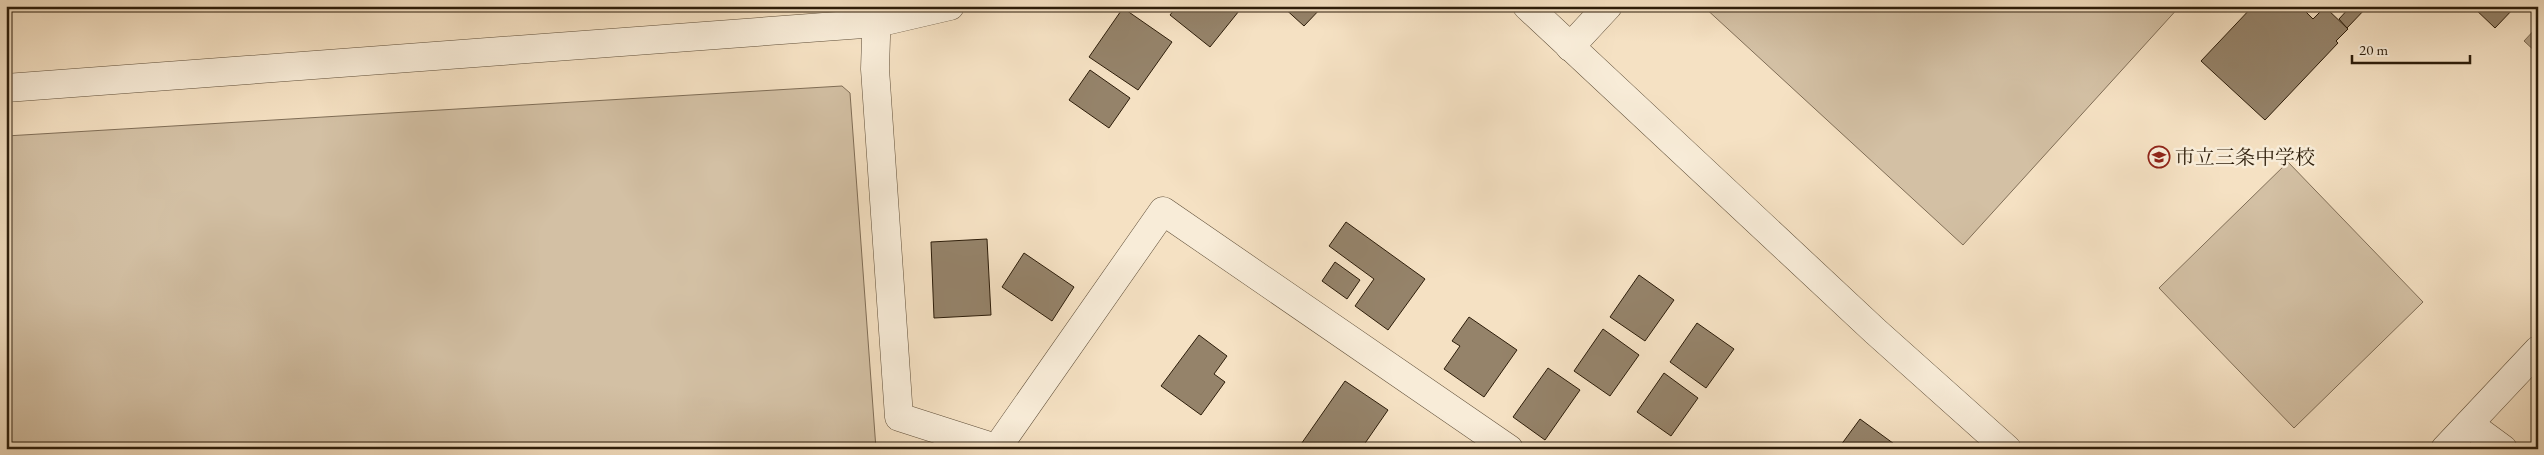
<svg xmlns="http://www.w3.org/2000/svg" width="2544" height="455" viewBox="0 0 2544 455" font-family="'EB Garamond','Noto Serif JP',serif">
	<style>
		.green { fill: #d3c0a4; stroke: #806e57 }
		.water { fill: #b19e84; stroke: #7c6a53 }
		.building { fill: #95836a; stroke: #2d1d0a }
		.lines { fill: none; stroke-linecap: round; stroke-linejoin: round }
		.minor-casing { stroke: #5f4e38; stroke-width: 29 }
		.tertiary-casing { stroke: #5f4e38; stroke-width: 29 }
		.minor { stroke: #f8ecd8; stroke-width: 28 }
		.tertiary { stroke: #f8ecd8; stroke-width: 28 }
		.labels { text-anchor: middle; dominant-baseline: central; stroke-width: 5; stroke-linejoin: round; paint-order: stroke }
		.poi-label { font-size: 20px; fill: #2d1d0a; stroke: #f8ecd8; text-anchor: start }
	</style>
	<rect width="100%" height="100%" fill="#f5e1c3"/>
	<filter id="stains"><feTurbulence type="fractalNoise" baseFrequency=".004" numOctaves="4"/><feColorMatrix values="0 0 0 0 .2 0 0 0 0 .09 0 0 0 0 .02 0 0 0 .5 -.17"/></filter>
	<radialGradient id="worn" r=".72"><stop offset=".6" stop-color="#630" stop-opacity="0"/><stop offset="1" stop-color="#630" stop-opacity=".3"/></radialGradient>
	<!-- green -->
	<g class="green">
		<path d="M 1703,6 L 2180,6 L 1963,245 Z"/>
		<path d="M 842,86 L 850,93 L 876,449 L 6,449 L 6,136 Z"/>
		<path d="M 2288,162 L 2423,302 L 2294,428 L 2159,288 Z"/>
	</g>
	<!-- water -->
	<path class="water" d="M 2538,26 L 2538,54 L 2524,41 Z"/>
	<!-- building -->
	<g class="building">
		<path d="M 1177,6 L 1243,6 L 1210,47 L 1170,15 Z"/>
		<path d="M 1282,6 L 1323,6 L 1304,26 Z"/>
		<path d="M 2253,6 L 2300,6 L 2313,19 L 2325,7 L 2348,29 L 2336,41 L 2338,43 L 2265,120 L 2201,61 Z"/>
		<path d="M 2351,6 L 2368,6 L 2347,28 L 2339,19 Z"/>
		<path d="M 2472,6 L 2516,6 L 2495,28 Z"/>
		<path d="M 1123,8 L 1172,42 L 1138,90 L 1089,57 Z"/>
		<path d="M 1090,70 L 1130,98 L 1109,128 L 1069,100 Z"/>
		<path d="M 1346,222 L 1425,279 L 1388,330 L 1355,306 L 1374,279 L 1329,246 Z"/>
		<path d="M 987,239 L 991,315 L 934,318 L 931,242 Z"/>
		<path d="M 1024,253 L 1074,287 L 1052,321 L 1002,287 Z"/>
		<path d="M 1335,262 L 1360,280 L 1347,299 L 1322,281 Z"/>
		<path d="M 1639,275 L 1674,300 L 1645,341 L 1610,317 Z"/>
		<path d="M 1469,317 L 1517,350 L 1484,397 L 1444,369 L 1460,346 L 1452,341 Z"/>
		<path d="M 1697,323 L 1734,349 L 1706,388 L 1670,362 Z"/>
		<path d="M 1603,329 L 1639,355 L 1610,396 L 1574,371 Z"/>
		<path d="M 1199,335 L 1227,356 L 1214,374 L 1225,382 L 1201,415 L 1161,386 Z"/>
		<path d="M 1548,368 L 1580,390 L 1545,440 L 1513,417 Z"/>
		<path d="M 1664,373 L 1698,398 L 1671,436 L 1637,412 Z"/>
		<path d="M 1345,381 L 1388,410 L 1361,449 L 1301,449 L 1299,447 Z"/>
		<path d="M 1860,419 L 1901,449 L 1838,449 Z"/>
	</g>
	<g class="lines">
		<!-- minor casing -->
		<g class="minor-casing">
			<g id="minor">
				<path d="M 877,6 L 875,69 L 899,417 L 999,449"/>
				<path d="M 1570,47 L 1608,6"/>
				<path d="M 2469,424 L 2503,449"/>
				<path d="M 997,448 L 1163,211 L 1509,449"/>
				<path d="M 2445,449 L 2538,350"/>
			</g>
		</g>
		<!-- tertiary casing -->
		<g class="tertiary-casing">
			<g id="tertiary">
				<path d="M 1527,6 L 1875,331 L 2007,449"/>
				<path d="M 6,88 L 877,23 L 950,6"/>
			</g>
		</g>
		<!-- minor -->
		<use href="#minor" class="minor"/>
		<!-- tertiary -->
		<use href="#tertiary" class="tertiary"/>
	</g>
	<!-- icons -->
	<defs>
		<g id="school-ring" transform="scale(1.125)"><circle r="9.5" fill="#f8ecd8" stroke="#8f2418" stroke-width="1.5"/><path d="M0-5L7-2L0 1L-7-2ZM-4 1L0 2.5L4 1V4Q0 6-4 4Z" fill="#8f2418"/></g>
	</defs>
	<g fill-rule="evenodd">
		<use href="#school-ring" x="2159" y="157"/>
	</g>
	<g class="labels">
		<!-- poi labels -->
		<g class="poi-label">
			<text x="2175" y="157">市立三条中学校</text>
		</g>
	</g>
	<!-- margin -->
	<rect width="2544" height="455" fill="none" stroke="#f5e1c3" stroke-width="25"/>
	<rect x="8" y="8" width="2529" height="440" fill="none" stroke="#2d1d0a" stroke-width="2.5"/>
	<rect x="12" y="12" width="2519" height="430" fill="none" stroke="#2d1d0a"/>
	<!-- scale -->
	<path d="M2352 55v8h118v-8" fill="none" stroke="#2d1d0a" stroke-width="2.5"/>
	<text x="2359" y="55" font-size="15" fill="#2d1d0a" stroke="#f8ecd8" stroke-width="4" paint-order="stroke">20 m</text>
	<rect width="100%" height="100%" filter="url(#stains)"/>
	<rect width="100%" height="100%" fill="url(#worn)"/>
</svg>
